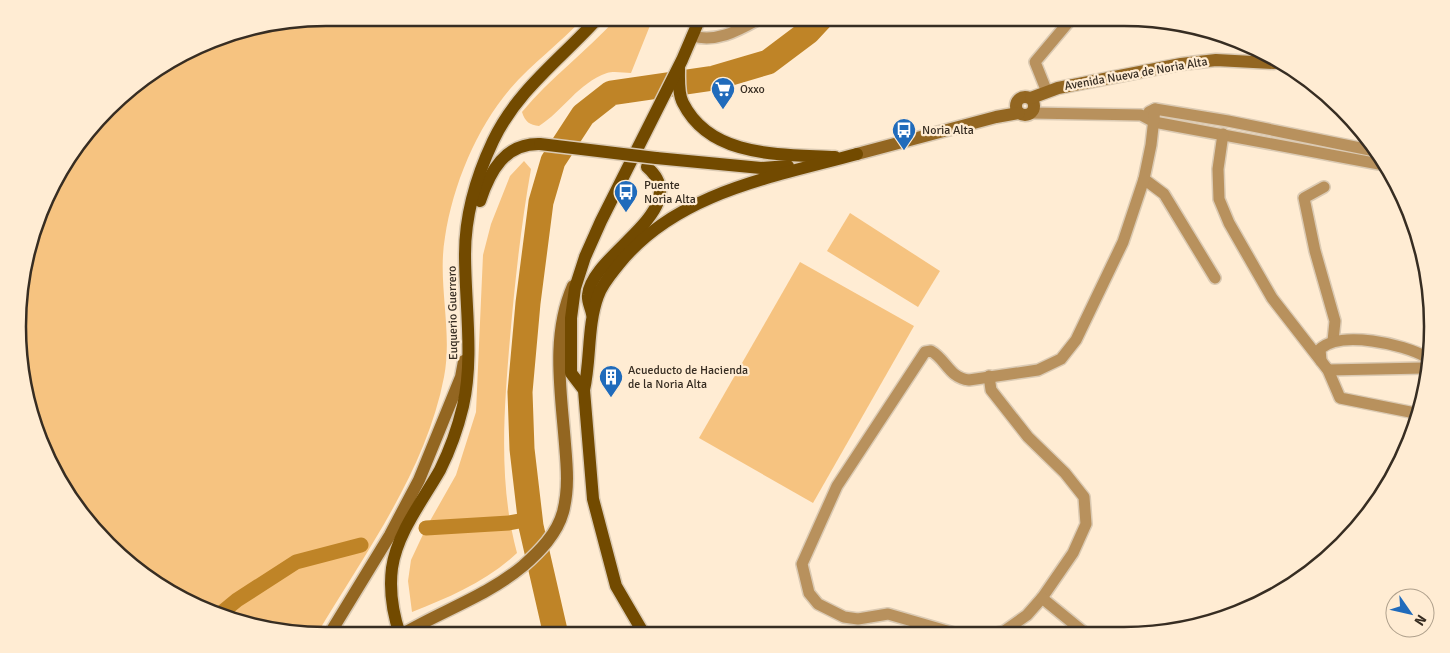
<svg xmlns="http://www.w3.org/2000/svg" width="1450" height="653" viewBox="0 0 1450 653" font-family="Signika,sans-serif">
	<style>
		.green { fill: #f6c380 }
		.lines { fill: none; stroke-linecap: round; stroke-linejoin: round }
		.canal { stroke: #bf8427; stroke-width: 15 }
		.river { stroke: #bf8427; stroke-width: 25 }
		.minor-casing { stroke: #dbcab3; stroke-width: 14 }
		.secondary-casing { stroke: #dbcab3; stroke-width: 15 }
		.primary-casing { stroke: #dbcab3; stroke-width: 15 }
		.minor { stroke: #b8915d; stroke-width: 11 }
		.secondary { stroke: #936621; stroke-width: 12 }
		.primary { stroke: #724a00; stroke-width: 12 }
		.primary-bridge-casing { stroke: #dbcab3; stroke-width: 15; stroke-linecap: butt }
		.primary-bridge { stroke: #724a00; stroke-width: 12 }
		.labels { text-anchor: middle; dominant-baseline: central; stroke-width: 4.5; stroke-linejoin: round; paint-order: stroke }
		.street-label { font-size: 12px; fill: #372d22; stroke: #ffecd3 }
		.poi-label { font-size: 12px; fill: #372d22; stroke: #ffecd3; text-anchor: start }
		.rim { fill: none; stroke: #372d22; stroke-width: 2.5 }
	</style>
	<rect width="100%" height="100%" fill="#ffecd3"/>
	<!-- green -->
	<g class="green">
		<path d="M 327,18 L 583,18 C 561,43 532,63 510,89 C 476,129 453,185 445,237 C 437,283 453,331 444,377 C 426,471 365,553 317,634 L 209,612 L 123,559 L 59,481 L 23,387 L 23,267 L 59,172 L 123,94 L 227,34 Z"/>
		<path d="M 617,18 L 653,18 L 631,73 C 624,73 614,71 607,73 C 578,83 563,111 539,126 C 530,125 525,122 522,112 C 550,78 587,51 617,18 Z"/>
		<path d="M 524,161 L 531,169 C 521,225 515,281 510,338 C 504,409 498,483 517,553 C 487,581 450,597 412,612 L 408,581 L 411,560 L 426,528 L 456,475 L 476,412 L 483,255 L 491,224 L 510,176 Z"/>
		<path d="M 850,213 L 940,271 L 918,307 L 827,251 Z"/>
		<path d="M 800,262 L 914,326 L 813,503 L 699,438 Z"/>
	</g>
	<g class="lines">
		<!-- canal -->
		<g class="canal">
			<path d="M 426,528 L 509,523 L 530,519"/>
			<path d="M 220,614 L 237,600 L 296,562 L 361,545"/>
		</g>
		<!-- river -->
		<path class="river" d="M 556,635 L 531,526 L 522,449 L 520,392 L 528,303 L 541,202 L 553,161 L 583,115 L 611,93 L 714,78 L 768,62 L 808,32 L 821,18"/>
		<!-- minor casing -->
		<g class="minor-casing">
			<g id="minor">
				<path d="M 692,36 C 718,43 739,30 761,18"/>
				<path d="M 1047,92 L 1035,62 L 1072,18"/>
				<path d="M 1149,112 L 1155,109 L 1228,121 L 1370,150"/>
				<path d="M 1031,113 L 1141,115 L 1154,122 L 1379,164"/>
				<path d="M 1223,134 L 1218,169 L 1219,199 L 1229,223 L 1272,298 L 1328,370 L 1340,398 L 1415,413"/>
				<path d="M 1144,179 L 1164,194 L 1215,278"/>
				<path d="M 1324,187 L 1304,198 L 1315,251 L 1335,321 L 1333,341"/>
				<path d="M 1321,361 L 1320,349 C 1341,330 1403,344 1426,357"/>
				<path d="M 1328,370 L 1424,368"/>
				<path d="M 989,376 L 991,390 L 1028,437 L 1065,473 L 1084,497 L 1086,524 L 1073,553 L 1042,598 L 1027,615 L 1003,632 L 997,633"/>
				<path d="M 1042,598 L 1085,633"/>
				<path d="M 954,633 L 888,614 L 858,619 L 844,617 L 818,604 L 809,593 L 802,564 L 837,486 L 925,352 L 931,351 C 946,359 949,378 969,380 L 1038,370 L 1061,359 L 1076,340 L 1123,242 L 1144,179 L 1151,145 L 1155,109"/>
				<path d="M 1163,633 L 1164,633"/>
			</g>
		</g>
		<!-- secondary casing -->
		<g class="secondary-casing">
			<g id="secondary">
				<circle cx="1025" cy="106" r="9"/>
				<path d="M 1031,98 L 1058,88 L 1181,64 L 1216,60 L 1274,63"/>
				<path d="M 857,154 L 996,117 L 1019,113"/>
				<path d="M 329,635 L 390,535 L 419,480 L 461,377 L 464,361"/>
				<path d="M 401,635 C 441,611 487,596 523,566 C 540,551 557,534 563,512 C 569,489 567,467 565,444 C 561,391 551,336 573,286"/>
			</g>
		</g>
		<!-- primary casing -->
		<g class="primary-casing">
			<g id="primary">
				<path d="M 679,69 C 679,80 678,94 683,103 C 711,159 783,154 835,157"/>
				<path d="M 656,158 L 761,168 L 788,166"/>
				<path d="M 480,201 C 490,171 505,143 540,144"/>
				<path d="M 592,314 C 591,308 587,301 588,295 C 591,254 696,209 647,167"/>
				<path d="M 584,390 C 591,359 587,326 598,296 C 602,284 612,273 619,264 C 677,192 773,177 857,154"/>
				<path d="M 644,634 L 616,586 L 593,499 L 584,390 L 571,373 L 571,318 L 575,288 L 585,257 L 601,221 L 682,60 L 700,18"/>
				<path d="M 400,635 C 393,614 389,591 392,568 C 397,533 423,500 440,470 C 450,450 458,427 463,406 C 474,357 465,304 465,254 C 465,216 477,175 493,141 C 517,90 562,58 598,18"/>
			</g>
		</g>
		<!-- minor -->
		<use href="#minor" class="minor"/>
		<!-- secondary -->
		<use href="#secondary" class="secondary"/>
		<!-- primary -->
		<use href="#primary" class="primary"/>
		<!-- primary-bridge casing -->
		<g class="primary-bridge-casing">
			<path id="primary-bridge" d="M 540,144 L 656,158"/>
		</g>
		<!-- primary-bridge -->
		<use href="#primary-bridge" class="primary-bridge"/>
	</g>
	<!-- icons -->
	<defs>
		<g id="supermarket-pin" transform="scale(1.25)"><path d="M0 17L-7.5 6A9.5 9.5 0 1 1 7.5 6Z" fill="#206bbb" stroke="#ffecd3"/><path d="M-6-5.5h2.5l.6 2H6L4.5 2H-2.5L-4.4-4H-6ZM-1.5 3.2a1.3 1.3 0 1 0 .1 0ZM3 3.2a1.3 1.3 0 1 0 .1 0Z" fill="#fff"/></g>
		<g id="bus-pin" transform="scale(1.25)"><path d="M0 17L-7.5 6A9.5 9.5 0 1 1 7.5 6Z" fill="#206bbb" stroke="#ffecd3"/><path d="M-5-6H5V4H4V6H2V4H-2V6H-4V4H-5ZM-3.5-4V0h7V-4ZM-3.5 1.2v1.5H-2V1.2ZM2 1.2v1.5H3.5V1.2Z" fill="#fff"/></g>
		<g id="building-pin" transform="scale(1.25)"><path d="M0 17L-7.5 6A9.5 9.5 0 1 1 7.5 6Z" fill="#206bbb" stroke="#ffecd3"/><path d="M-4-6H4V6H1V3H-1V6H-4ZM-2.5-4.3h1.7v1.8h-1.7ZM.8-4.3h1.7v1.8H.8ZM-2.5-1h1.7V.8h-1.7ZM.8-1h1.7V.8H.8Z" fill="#fff"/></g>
	</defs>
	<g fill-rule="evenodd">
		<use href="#supermarket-pin" x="723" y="89"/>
		<use href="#bus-pin" x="904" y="130"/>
		<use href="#bus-pin" x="626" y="192"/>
		<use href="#building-pin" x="611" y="377"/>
	</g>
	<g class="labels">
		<!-- street labels -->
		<g class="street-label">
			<text transform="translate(1136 74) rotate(-10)">Avenida Nueva de Noria Alta</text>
			<text transform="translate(453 313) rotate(-91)">Euquerio Guerrero</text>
		</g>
		<!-- poi labels -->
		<g class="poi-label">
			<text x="740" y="89">Oxxo</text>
			<text x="922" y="130">Noria Alta</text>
			<text x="644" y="185">Puente<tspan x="644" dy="14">Noria Alta</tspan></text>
			<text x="628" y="370">Acueducto de Hacienda<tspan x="628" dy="14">de la Noria Alta</tspan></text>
		</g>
	</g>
	<!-- crop -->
	<path d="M0 0H1450V653H0ZM326 26H1124A300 300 0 0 1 1424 326V327A300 300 0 0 1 1124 627H326A300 300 0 0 1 26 327V326A300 300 0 0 1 326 26Z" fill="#ffecd3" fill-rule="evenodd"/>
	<path class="rim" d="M326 26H1124A300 300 0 0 1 1424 326V327A300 300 0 0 1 1124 627H326A300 300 0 0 1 26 327V326A300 300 0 0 1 326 26Z"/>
	<!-- north arrow -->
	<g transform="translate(1410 613) rotate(124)"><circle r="24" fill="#ffecd3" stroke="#afa08c"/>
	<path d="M0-4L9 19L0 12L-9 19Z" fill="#206bbb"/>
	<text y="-8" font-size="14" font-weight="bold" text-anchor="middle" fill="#372d22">N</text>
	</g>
</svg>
